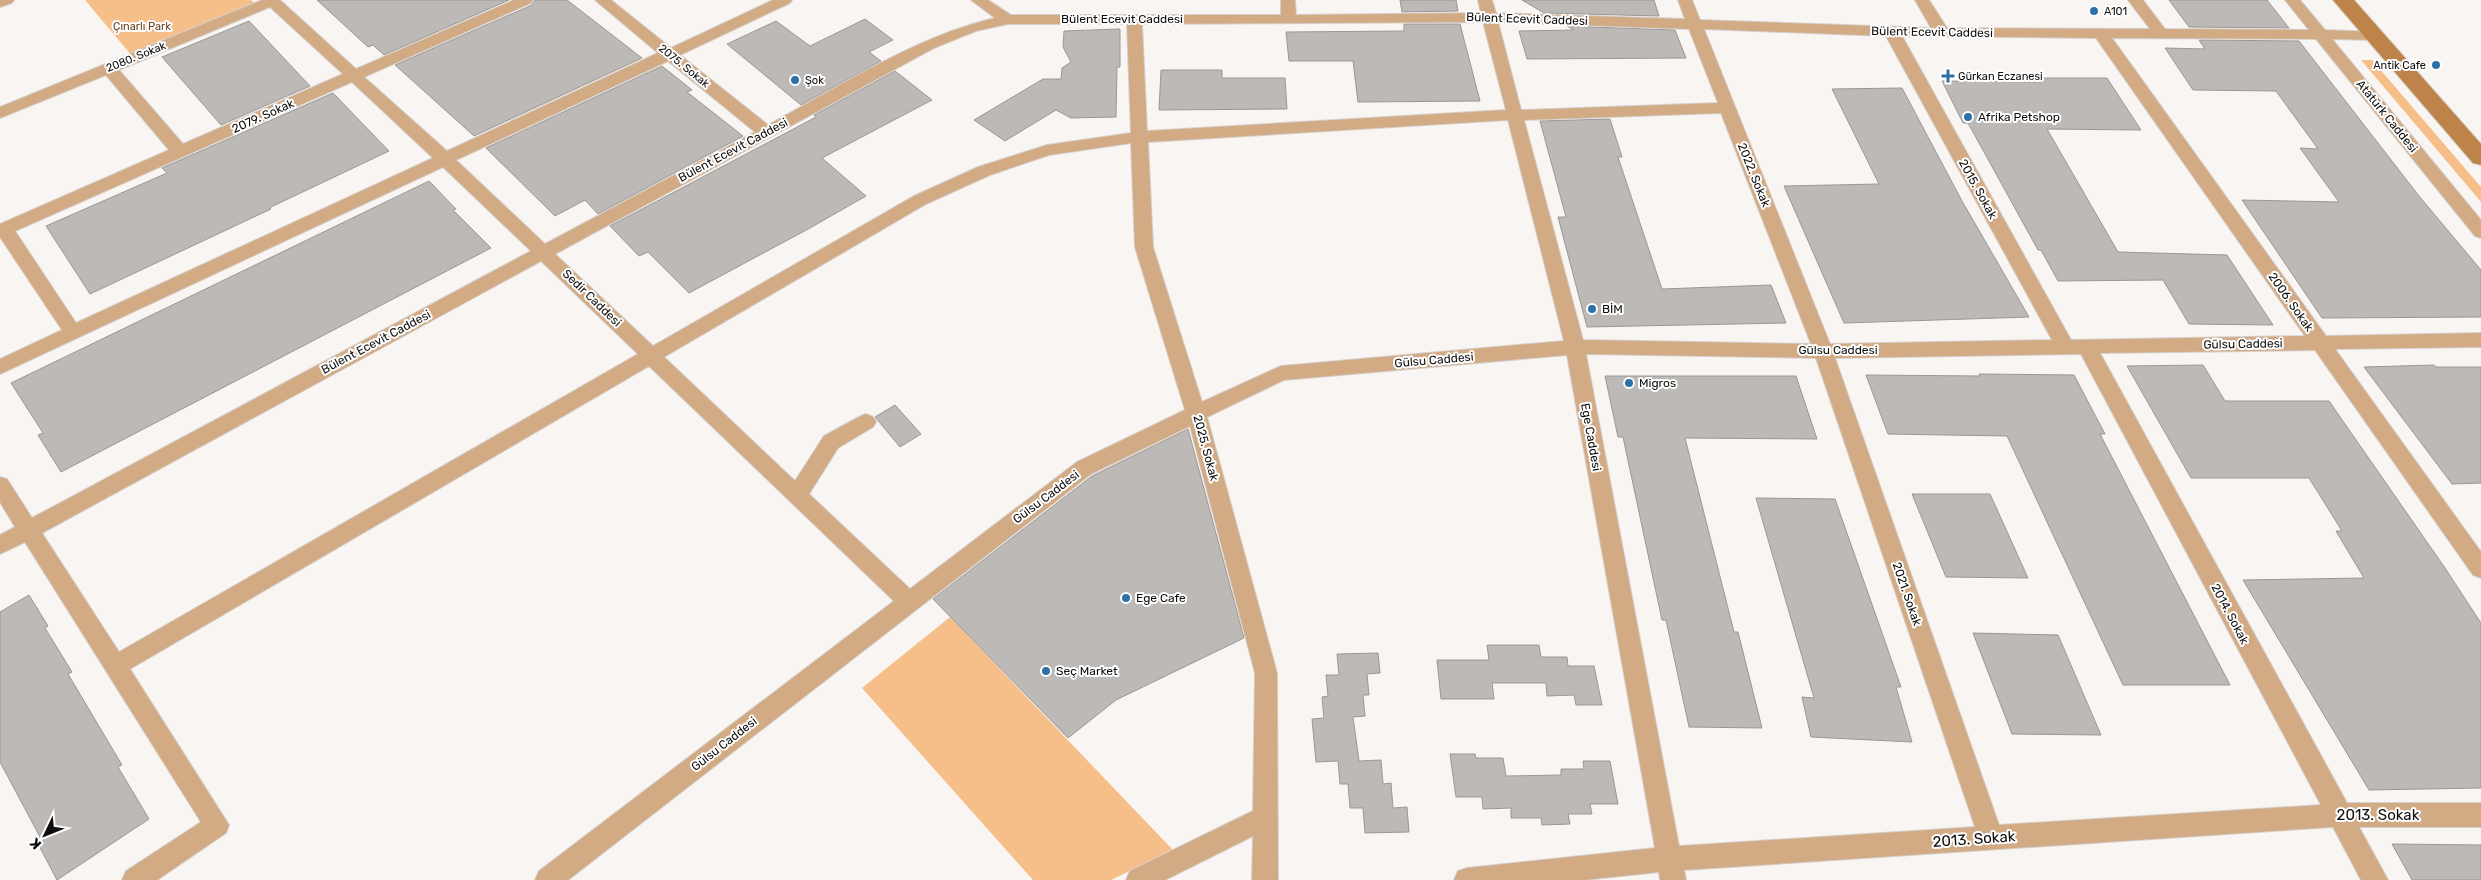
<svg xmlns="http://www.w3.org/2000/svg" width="2481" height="880" viewBox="0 0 2481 880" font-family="Rubik,sans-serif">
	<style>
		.green { fill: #f6bf89 }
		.building { fill: #bcb9b6; stroke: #9a9794 }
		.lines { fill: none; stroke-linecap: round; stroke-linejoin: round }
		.street-casing { stroke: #d4d0cd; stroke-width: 2 }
		.secondary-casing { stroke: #d4d0cd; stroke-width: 2 }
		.street { fill: #d2aa84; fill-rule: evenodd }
		.secondary { fill: #be8348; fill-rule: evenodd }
		.poi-dot { fill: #2e71a6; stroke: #fff; stroke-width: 2 }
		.labels { text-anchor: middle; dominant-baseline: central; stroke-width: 4; stroke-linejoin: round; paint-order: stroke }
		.far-poi-label { font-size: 11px; fill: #0f0e0d; stroke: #fff; text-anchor: start }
		.far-park-label { font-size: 11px; fill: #6a451e; stroke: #fff }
		.far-street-label { font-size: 11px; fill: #0f0e0d; stroke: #fff }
		.street-label { font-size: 12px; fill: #0f0e0d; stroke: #fff }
		.poi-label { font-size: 12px; fill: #0f0e0d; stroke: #fff; text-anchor: start }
		.near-street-label { font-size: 15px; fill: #0f0e0d; stroke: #fff }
	</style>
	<rect width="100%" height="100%" fill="#f9f5f2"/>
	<!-- green -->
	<g class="green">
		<path d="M 85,0 L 251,0 L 258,6 L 132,56 Z"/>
		<path d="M 2361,60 L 2372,60 L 2481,187 L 2481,202 Z"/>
		<path d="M 950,617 L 1173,850 L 1111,880 L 1033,880 L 862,688 Z"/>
	</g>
	<!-- building -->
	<g class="building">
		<path d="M 317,0 L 509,0 L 384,55 L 373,45 L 368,47 Z"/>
		<path d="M 535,0 L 567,0 L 642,58 L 474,136 L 395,65 L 532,5 Z"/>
		<path d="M 1400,0 L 1456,0 L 1458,11 L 1402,12 Z"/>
		<path d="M 1522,0 L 1654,0 L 1659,16 L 1544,13 Z"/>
		<path d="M 2169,0 L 2267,0 L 2289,28 L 2189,27 Z"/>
		<path d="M 865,19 L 893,40 L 869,52 L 881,61 L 801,105 L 727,44 L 776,21 L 810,46 Z"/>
		<path d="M 249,21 L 310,86 L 221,125 L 162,57 Z"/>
		<path d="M 1404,24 L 1460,24 L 1480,101 L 1358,102 L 1353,61 L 1289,61 L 1286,32 L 1404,31 Z"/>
		<path d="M 1567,26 L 1675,30 L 1686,58 L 1527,59 L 1519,31 L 1574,30 Z"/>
		<path d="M 1120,29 L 1120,67 L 1117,67 L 1116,117 L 1071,118 L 1056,110 L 1005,141 L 974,120 L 1043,79 L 1061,79 L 1062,68 L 1071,62 L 1063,47 L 1064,31 Z"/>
		<path d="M 2199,40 L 2299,41 L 2419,196 L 2481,270 L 2481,317 L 2322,318 L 2242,200 L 2339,202 L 2300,148 L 2318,149 L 2276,91 L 2193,90 L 2165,48 L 2205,49 Z"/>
		<path d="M 662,66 L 692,90 L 687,92 L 743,136 L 598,214 L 585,200 L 555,216 L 486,148 Z"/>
		<path d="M 1161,70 L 1222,70 L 1222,78 L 1285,78 L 1287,109 L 1159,110 Z"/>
		<path d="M 895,71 L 932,100 L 822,158 L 866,196 L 810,228 L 689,293 L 648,252 L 639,256 L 610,226 L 816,117 L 814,115 Z"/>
		<path d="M 2039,78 L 2107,78 L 2141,130 L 2047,129 L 2118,252 L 2227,255 L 2273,325 L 2189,324 L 2163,280 L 2058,281 L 2041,250 L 2038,250 L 1968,123 L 1963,123 L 1942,81 L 2042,82 Z"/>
		<path d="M 1902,88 L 1962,201 L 2029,317 L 1844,323 L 1784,186 L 1879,184 L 1832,89 Z"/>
		<path d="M 333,93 L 389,151 L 269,208 L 271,209 L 90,294 L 46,226 L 167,173 L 162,168 Z"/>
		<path d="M 1610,119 L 1622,157 L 1618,157 L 1662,289 L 1771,285 L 1786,323 L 1587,327 L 1558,217 L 1566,217 L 1540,121 Z"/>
		<path d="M 429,181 L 456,209 L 453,210 L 491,248 L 61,472 L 38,435 L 43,433 L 11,383 Z"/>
		<path d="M 2203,365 L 2225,401 L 2329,401 L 2445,568 L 2481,623 L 2481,788 L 2369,790 L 2243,580 L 2364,578 L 2336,531 L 2342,531 L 2309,478 L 2191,478 L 2127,366 Z"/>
		<path d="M 2434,365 L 2436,367 L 2481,367 L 2481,483 L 2452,484 L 2364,367 Z"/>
		<path d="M 1979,374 L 2074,375 L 2105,434 L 2100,434 L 2230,685 L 2123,685 L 2007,436 L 1888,434 L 1866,375 L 1980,376 Z"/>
		<path d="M 1605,376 L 1796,376 L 1817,439 L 1685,438 L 1734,632 L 1738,632 L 1762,728 L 1689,727 L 1666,620 L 1662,620 L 1623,437 L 1618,437 Z"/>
		<path d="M 895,405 L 921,434 L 900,447 L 875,417 Z"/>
		<path d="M 1188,429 L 1244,638 L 1116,700 L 1068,738 L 933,599 L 1092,476 Z"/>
		<path d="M 1912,494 L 1990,494 L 2028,578 L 1946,577 Z"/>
		<path d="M 1756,498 L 1835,499 L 1901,687 L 1896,687 L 1912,742 L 1811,737 L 1802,697 L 1814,698 Z"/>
		<path d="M 29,595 L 48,626 L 45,628 L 72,672 L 68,674 L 122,765 L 118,767 L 149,819 L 57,880 L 36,840 L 40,837 L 0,762 L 0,612 Z"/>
		<path d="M 1973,633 L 2058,635 L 2101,735 L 2012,734 Z"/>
		<path d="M 1487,645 L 1539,645 L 1541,657 L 1567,657 L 1568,666 L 1594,666 L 1602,705 L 1576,705 L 1574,695 L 1547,696 L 1546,683 L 1492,683 L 1494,699 L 1441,699 L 1437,660 L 1489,660 Z"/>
		<path d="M 1378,653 L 1380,673 L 1367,674 L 1369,695 L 1363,695 L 1365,716 L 1353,717 L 1359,761 L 1381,760 L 1383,784 L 1391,783 L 1393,808 L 1407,807 L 1409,832 L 1365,833 L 1363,808 L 1350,808 L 1348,784 L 1340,784 L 1338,761 L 1316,762 L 1312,719 L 1324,718 L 1322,697 L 1328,696 L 1326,675 L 1339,675 L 1337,654 Z"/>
		<path d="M 1450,754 L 1475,754 L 1476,758 L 1503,758 L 1506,776 L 1561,775 L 1561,769 L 1584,769 L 1583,761 L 1610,761 L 1618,804 L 1590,804 L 1592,814 L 1568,814 L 1570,824 L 1542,825 L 1541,818 L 1511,818 L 1511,808 L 1483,809 L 1482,797 L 1456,797 Z"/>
		<path d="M 2392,844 L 2481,845 L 2481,880 L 2412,880 Z"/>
	</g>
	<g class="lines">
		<!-- street casing -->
		<g class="street-casing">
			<g id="street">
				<path d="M 0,0 L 14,0 L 12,3 L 0,7 Z"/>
				<path d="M 262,0 L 280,0 L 356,69 L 514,0 L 533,0 L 531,3 L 364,77 L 447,151 L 658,53 L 595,0 L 611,0 L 671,48 L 773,0 L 792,0 L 790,3 L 680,55 L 768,125 C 841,86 914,37 995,18 L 971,0 L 988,0 L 1011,15 L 1281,15 L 1281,0 L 1295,0 L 1296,15 L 1481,13 L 1478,0 L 1492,0 L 1496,13 L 1685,19 L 1678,0 L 1692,0 L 1700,20 L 1931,28 L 1915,0 L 1929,0 L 1947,28 L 2150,29 L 2128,0 L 2143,0 L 2165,29 L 2309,30 L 2285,0 L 2300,0 L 2325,30 L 2379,32 L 2382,35 L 2379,38 L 2374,40 L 2332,39 L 2481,220 L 2481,238 L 2475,236 L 2316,39 L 2112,38 L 2326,336 L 2481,333 L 2481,347 L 2335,349 L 2481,552 L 2481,578 L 2473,575 L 2315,350 L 2100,353 L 2347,803 L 2481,803 L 2481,827 L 2359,827 L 2388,880 L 2361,880 L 2333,827 L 1684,870 L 1686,880 L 1660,880 L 1659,872 L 1584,880 L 1454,880 L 1458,871 L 1467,868 L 1655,848 L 1567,355 L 1284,380 L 1207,417 L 1277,673 L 1278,880 L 1252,880 L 1253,836 L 1165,880 L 1126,880 L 1130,871 L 1253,811 L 1255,673 L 1190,426 L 1091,474 L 568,880 L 535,880 L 539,871 L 894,601 L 649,366 L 130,669 L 229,825 L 226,833 L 157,880 L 122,880 L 126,871 L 201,822 L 25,542 L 0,554 L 0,535 L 15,527 L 0,502 L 0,477 L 7,479 L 32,518 L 531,251 L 443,167 L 0,374 L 0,359 L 62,330 L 0,237 L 0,224 L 169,150 L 106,75 L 0,118 L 0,107 ZM 270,7 L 343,74 L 183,144 L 119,70 ZM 1483,22 L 1506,110 L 1147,131 L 1142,24 ZM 1498,22 L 1689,29 L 1718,103 L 1521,110 ZM 1008,24 L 1127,24 L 1131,133 L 1047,145 L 978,167 L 914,196 L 653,346 L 555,254 L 934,48 L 976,31 ZM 1704,29 L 1886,36 L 2052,340 L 1830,344 ZM 1902,36 L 2096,38 L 2305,336 L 2071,340 ZM 668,61 L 755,132 L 545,244 L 456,160 ZM 352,82 L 433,158 L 76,323 L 15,231 ZM 1721,113 L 1811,344 L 1583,340 L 1524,120 ZM 1508,120 L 1564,341 L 1281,366 L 1202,402 L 1153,247 L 1148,142 ZM 1131,143 L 1135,247 L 1185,410 L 1077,462 L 910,589 L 809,494 L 838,448 L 873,427 L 876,422 L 873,417 L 866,414 L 859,417 L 824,436 L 795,481 L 664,357 L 926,204 L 990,175 L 1049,155 ZM 541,261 L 638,354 L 119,652 L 42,533 ZM 1586,354 L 1816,358 L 1975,827 L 1679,846 ZM 2081,354 L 2321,805 L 1999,825 L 1835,358 Z"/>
			</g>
		</g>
		<!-- secondary casing -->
		<g class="secondary-casing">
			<path id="secondary" d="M 2333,0 L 2354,0 L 2481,144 L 2481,165 L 2473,163 Z"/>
		</g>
		<!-- street -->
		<use href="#street" class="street"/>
		<!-- secondary -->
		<use href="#secondary" class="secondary"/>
	</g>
	<!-- markers -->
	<g class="poi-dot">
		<circle cx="2094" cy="11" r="5"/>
		<circle cx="2436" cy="65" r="5"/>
		<path d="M1945.5 68.5h5v5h5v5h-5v5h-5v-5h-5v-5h5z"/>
		<circle cx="795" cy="80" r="5"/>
		<circle cx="1968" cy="117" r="5"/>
		<circle cx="1592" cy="309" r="5"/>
		<circle cx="1629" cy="383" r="5"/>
		<circle cx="1126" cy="598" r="5"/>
		<circle cx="1046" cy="671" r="5"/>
	</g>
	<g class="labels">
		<!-- far-poi labels -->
		<g class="far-poi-label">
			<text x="2104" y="11">A101</text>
			<text x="2426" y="65" text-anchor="end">Antik Cafe</text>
			<text x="1958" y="76">Gürkan Eczanesi</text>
			<text x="805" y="80">Şok</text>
		</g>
		<!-- far-park labels -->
		<g class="far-park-label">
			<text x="142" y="26">Çınarlı Park</text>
		</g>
		<!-- far-street labels -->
		<g class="far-street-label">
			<text transform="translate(136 57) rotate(-22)">2080. Sokak</text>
			<text transform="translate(684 66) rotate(39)">2075. Sokak</text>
		</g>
		<!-- street labels -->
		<g class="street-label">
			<text x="1122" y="19">Bülent Ecevit Caddesi</text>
			<text transform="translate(1527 19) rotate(2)">Bülent Ecevit Caddesi</text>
			<text transform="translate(1932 32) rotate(1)">Bülent Ecevit Caddesi</text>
			<text transform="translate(263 116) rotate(-24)">2079. Sokak</text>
			<text transform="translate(2387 116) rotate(51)">Atatürk Caddesi</text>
			<text transform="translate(733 150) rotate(-28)">Bülent Ecevit Caddesi</text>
			<text transform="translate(1754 175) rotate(68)">2022. Sokak</text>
			<text transform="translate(1978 189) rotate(61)">2015. Sokak</text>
			<text transform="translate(592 298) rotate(44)">Sedir Caddesi</text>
			<text transform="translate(2291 302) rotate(55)">2006. Sokak</text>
			<text transform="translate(376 342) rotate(-28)">Bülent Ecevit Caddesi</text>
			<text transform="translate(2243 344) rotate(-1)">Gülsu Caddesi</text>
			<text x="1838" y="350">Gülsu Caddesi</text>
			<text transform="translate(1434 360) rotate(-5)">Gülsu Caddesi</text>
			<text transform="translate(1591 437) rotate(80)">Ege Caddesi</text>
			<text transform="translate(1206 448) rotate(75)">2025. Sokak</text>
			<text transform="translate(1046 497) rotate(-37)">Gülsu Caddesi</text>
			<text transform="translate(1907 594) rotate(71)">2021. Sokak</text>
			<text transform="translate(2230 614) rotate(62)">2014. Sokak</text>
			<text transform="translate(724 744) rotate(-38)">Gülsu Caddesi</text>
		</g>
		<!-- poi labels -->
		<g class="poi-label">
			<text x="1978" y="117">Afrika Petshop</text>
			<text x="1602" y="309">BİM</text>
			<text x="1639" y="383">Migros</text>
			<text x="1136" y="598">Ege Cafe</text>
			<text x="1056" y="671">Seç Market</text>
		</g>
		<!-- near-street labels -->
		<g class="near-street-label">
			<text x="2378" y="815">2013. Sokak</text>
			<text transform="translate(1974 839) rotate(-4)">2013. Sokak</text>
		</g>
	</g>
	<!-- north arrow -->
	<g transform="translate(45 835) rotate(227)" stroke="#ffffff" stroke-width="4" paint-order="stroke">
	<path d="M0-4L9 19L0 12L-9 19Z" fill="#0f0e0d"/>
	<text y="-8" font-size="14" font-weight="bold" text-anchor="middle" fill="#0f0e0d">K</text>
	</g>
</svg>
